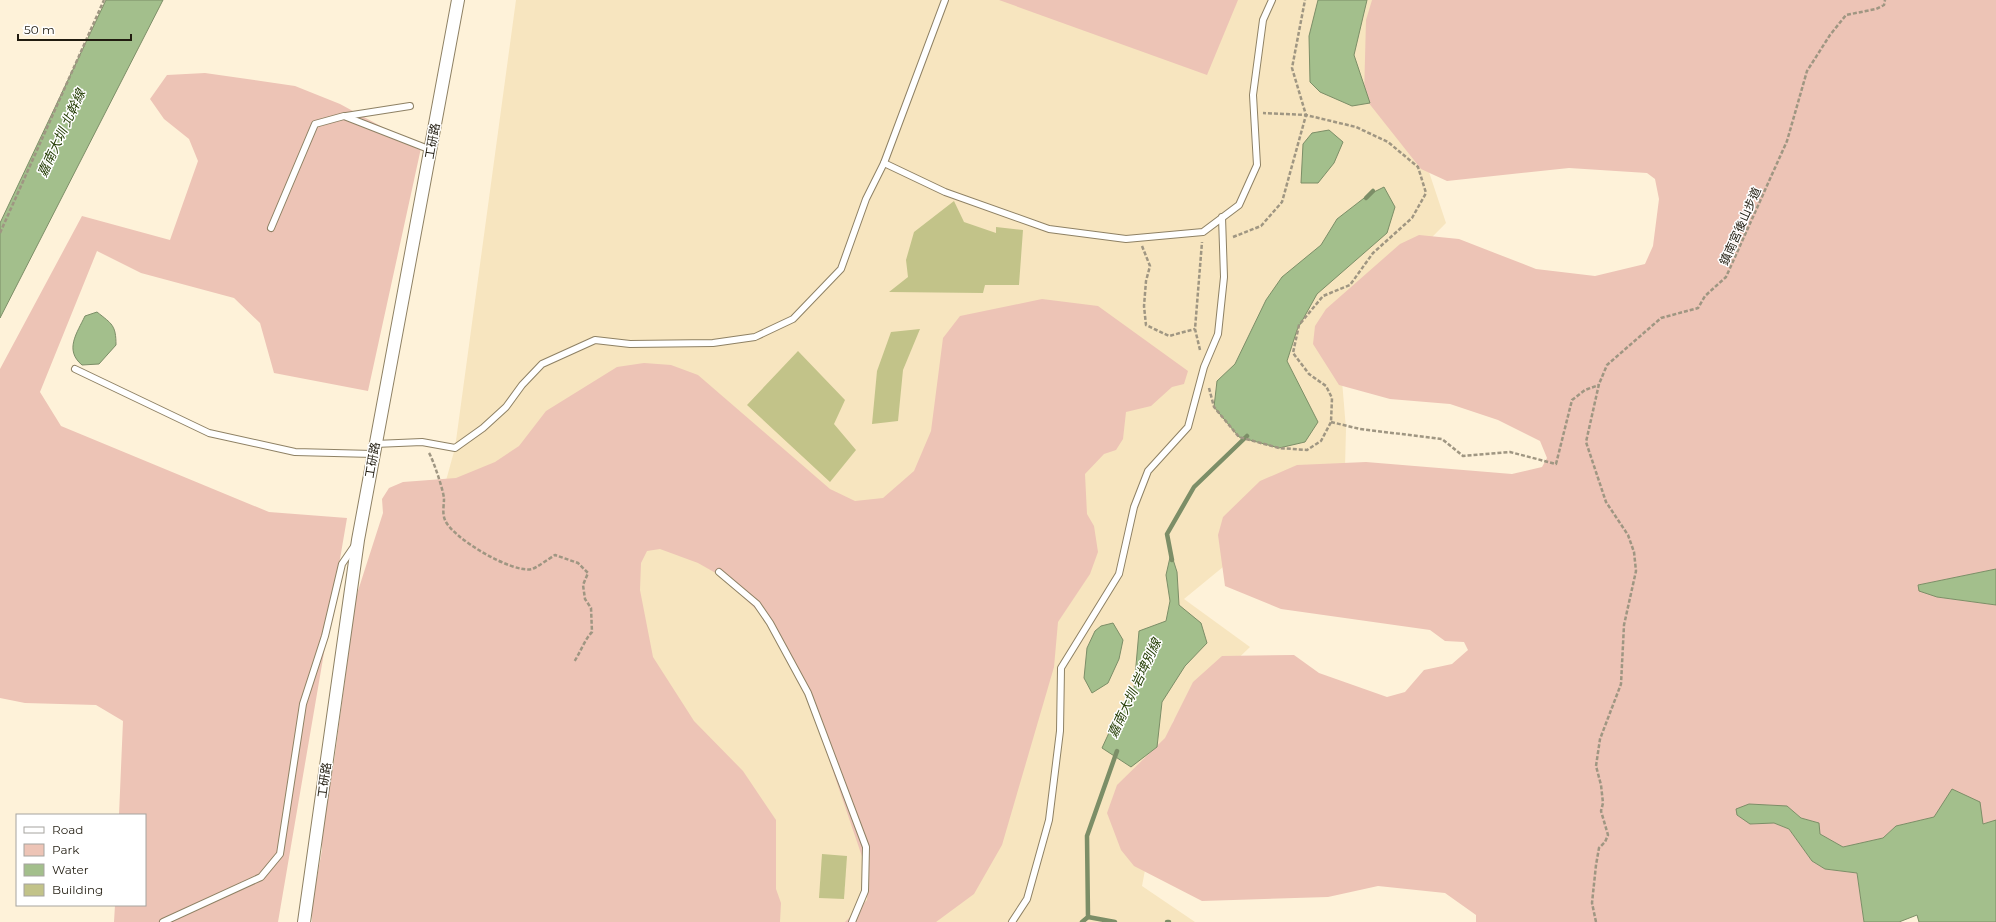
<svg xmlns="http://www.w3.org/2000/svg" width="1996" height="922" viewBox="0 0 1996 922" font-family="Montserrat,'Noto Sans TC',sans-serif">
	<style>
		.built { fill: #f7e5bf }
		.green { fill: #edc4b6 }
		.water { fill: #a3bf8c; stroke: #7c8e67 }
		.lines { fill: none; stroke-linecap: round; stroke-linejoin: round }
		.stream { stroke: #7c8e67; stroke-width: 4.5 }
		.building { fill: #c2c389 }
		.service-casing { stroke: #8e8164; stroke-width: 8 }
		.minor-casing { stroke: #8e8164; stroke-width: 14 }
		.path { stroke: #9f9682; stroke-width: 2.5; stroke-dasharray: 4 2; stroke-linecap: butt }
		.service { stroke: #fff; stroke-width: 6 }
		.minor { stroke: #fff; stroke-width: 12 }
		.labels { text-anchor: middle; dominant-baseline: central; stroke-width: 3; stroke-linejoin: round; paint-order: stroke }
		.street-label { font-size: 12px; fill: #211c10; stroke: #fff }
		.water-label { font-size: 13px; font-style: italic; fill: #253e05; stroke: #fff }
	</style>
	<rect width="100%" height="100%" fill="#fef2d9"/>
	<!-- built -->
	<path class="built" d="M 516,0 L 1393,0 L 1428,169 L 1446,223 L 1338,332 L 1346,429 L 1345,467 L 1184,599 L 1250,647 L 1173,721 L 1142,886 L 1195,922 L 510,922 L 418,582 L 455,448 Z"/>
	<!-- green -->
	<g class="green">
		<path d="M 999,0 L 1238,0 L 1207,75 Z"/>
		<path d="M 1372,0 L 1996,0 L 1996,569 L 1918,585 L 1937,597 L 1996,605 L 1996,820 L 1983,824 L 1934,817 L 1896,826 L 1883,838 L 1843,847 L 1820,834 L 1819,823 L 1801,818 L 1787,806 L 1750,824 L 1774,823 L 1789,829 L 1812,861 L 1825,869 L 1857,873 L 1864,922 L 1476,922 L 1476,915 L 1445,893 L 1378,886 L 1328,897 L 1202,901 L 1134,866 L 1121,850 L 1107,813 L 1117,785 L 1165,738 L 1193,682 L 1222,656 L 1294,655 L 1319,673 L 1387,697 L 1405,692 L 1424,670 L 1452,664 L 1468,650 L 1464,642 L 1445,641 L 1430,630 L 1281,609 L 1225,586 L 1218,535 L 1223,517 L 1260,481 L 1297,465 L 1366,462 L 1512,474 L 1542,467 L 1547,458 L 1540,441 L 1498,420 L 1450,404 L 1390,399 L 1339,385 L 1313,344 L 1315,326 L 1326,309 L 1400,244 L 1419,235 L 1459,239 L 1536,269 L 1595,276 L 1645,264 L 1653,246 L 1659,199 L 1655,179 L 1647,173 L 1569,168 L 1447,181 L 1421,169 L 1364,97 L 1366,20 Z"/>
		<path d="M 205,73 L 295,86 L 340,104 L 421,148 L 368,391 L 274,373 L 260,323 L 234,298 L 141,273 L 97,251 L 40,392 L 61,426 L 269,512 L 347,518 L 278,922 L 114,922 L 115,905 L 145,905 L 145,815 L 119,815 L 123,721 L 96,705 L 25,703 L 0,698 L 0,369 L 82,216 L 170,240 L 198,161 L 189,139 L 164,119 L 150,99 L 167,75 Z"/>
		<path d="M 1042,299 L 1098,306 L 1188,371 L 1184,384 L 1172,387 L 1151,406 L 1126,412 L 1123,439 L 1116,450 L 1104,454 L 1085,474 L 1087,514 L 1094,526 L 1098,552 L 1090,574 L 1058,622 L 1054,667 L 1002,845 L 974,894 L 936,922 L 845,922 L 867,900 L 868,874 L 808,698 L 762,615 L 721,576 L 698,563 L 660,549 L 647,551 L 641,563 L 640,590 L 653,657 L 694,721 L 743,771 L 776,820 L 776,889 L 781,903 L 780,922 L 312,922 L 312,905 L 322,850 L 322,809 L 333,769 L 356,597 L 383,513 L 382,499 L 389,488 L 403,482 L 456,478 L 495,462 L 519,446 L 546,411 L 617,367 L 644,363 L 671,365 L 698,375 L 830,489 L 855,501 L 883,498 L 914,471 L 931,431 L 943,338 L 960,316 Z"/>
	</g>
	<!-- water -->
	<g class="water">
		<path d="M 106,0 L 163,0 L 0,318 L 0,223 Z"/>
		<path d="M 1318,0 L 1367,0 L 1354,55 L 1370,103 L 1352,106 L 1320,92 L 1310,82 L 1309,36 Z"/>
		<path d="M 1329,130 L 1343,142 L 1334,163 L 1318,183 L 1301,183 L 1303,144 L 1312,133 Z"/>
		<path d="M 1384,187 L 1395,207 L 1387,233 L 1317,294 L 1297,330 L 1287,361 L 1318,422 L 1305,442 L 1279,448 L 1239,437 L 1214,407 L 1217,381 L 1235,364 L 1266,300 L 1282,277 L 1321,245 L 1337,219 L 1368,195 Z"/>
		<path d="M 97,312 C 112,324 116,325 116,345 L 99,364 L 82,365 C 64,350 77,333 85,316 Z"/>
		<path d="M 1171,553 L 1177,572 L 1179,605 L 1201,623 L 1207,643 L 1185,666 L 1162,702 L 1157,747 L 1131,767 L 1102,748 L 1113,724 L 1134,688 L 1139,631 L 1166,621 L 1170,601 L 1166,575 Z"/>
		<path d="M 1996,569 L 1996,605 L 1937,597 L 1919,591 L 1918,585 Z"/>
		<path d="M 1113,623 L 1123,640 L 1119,659 L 1108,683 L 1092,693 L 1084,678 L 1087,648 L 1095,631 L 1101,626 Z"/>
		<path d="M 1952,789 L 1980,802 L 1983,824 L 1996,820 L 1996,922 L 1919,922 L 1917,915 L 1899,922 L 1864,922 L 1857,873 L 1825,869 L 1812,861 L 1789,829 L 1774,823 L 1750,824 L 1737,815 L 1736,809 L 1749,804 L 1787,806 L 1801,818 L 1819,823 L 1820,834 L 1843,847 L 1883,838 L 1896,826 L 1934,817 Z"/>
	</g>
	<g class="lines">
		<!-- stream -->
		<g class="stream">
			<path d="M 1366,198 L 1373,191"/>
			<path d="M 1172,560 L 1167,534 L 1194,487 L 1247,436"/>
			<path d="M 1088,917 L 1115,922"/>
			<path d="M 1082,922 L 1088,917 L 1087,836 L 1117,751"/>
			<path d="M 1167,922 L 1169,922"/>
		</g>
	</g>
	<!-- building -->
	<g class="building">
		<path d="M 954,201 L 964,222 L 996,233 L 996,227 L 1023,230 L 1019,285 L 985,285 L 983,293 L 889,292 L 908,277 L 906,260 L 914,232 Z"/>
		<path d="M 920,329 L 903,370 L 898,421 L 872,424 L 877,371 L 891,332 Z"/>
		<path d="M 798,351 L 845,400 L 834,424 L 856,450 L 830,482 L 747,405 Z"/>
		<path d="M 822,854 L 847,856 L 844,899 L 819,898 Z"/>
	</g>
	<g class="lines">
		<!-- service casing -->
		<g class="service-casing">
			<g id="service">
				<path d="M 346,116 L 410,106"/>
				<path d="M 884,163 L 945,192 L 1049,229 L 1126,239 L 1203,232 L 1239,205 L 1257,165 L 1253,95 L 1263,20 L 1272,0"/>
				<path d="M 271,228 L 315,124 L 344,116 L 431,150"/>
				<path d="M 75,369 L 209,433 L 295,452 L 373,454"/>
				<path d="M 375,444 L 422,442 L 455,448 L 483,428 L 506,407 L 522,385 L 542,364 L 595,340 L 630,344 L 713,343 L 755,337 L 793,319 L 841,269 L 866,199 L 884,163 L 945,0"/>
				<path d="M 719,572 L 757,604 L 770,623 L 808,693 L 866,847 L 865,891 L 852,922"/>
				<path d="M 163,922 L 261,877 L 280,854 L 303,704 L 325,636 L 342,564 L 355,545"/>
				<path d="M 1012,922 L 1027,899 L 1049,820 L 1060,731 L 1061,668 L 1119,574 L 1134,507 L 1148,471 L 1188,427 L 1204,367 L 1218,334 L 1224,277 L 1222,217"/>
			</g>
		</g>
		<!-- minor casing -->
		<g class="minor-casing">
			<path id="minor" d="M 304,922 L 358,540 L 458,0"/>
		</g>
		<!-- path -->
		<g class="path">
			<path d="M 0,233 L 104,0"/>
			<path d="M 1233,237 L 1261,226 L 1282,202 L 1306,115 L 1292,68 L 1305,0"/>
			<path d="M 1142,246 L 1150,266 L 1146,281 L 1144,306 L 1146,325 L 1169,336 L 1195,329"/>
			<path d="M 1200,350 L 1195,329 L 1202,242"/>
			<path d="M 1209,388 L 1214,407 L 1239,437 L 1279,448 L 1307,450 L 1321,441 L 1331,422 L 1332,398 L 1326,386 L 1309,374 L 1293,353 L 1299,325 L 1323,296 L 1350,285 L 1373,253 L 1412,218 L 1426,193 L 1418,167 L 1388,142 L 1356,127 L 1306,115 L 1263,113"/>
			<path d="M 1331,422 L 1360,429 L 1442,439 L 1463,456 L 1510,452 L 1556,464 L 1572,400 L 1585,390 L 1599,385"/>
			<path d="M 429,453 C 433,459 444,492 444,499 C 444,505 442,513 445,520 C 452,538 513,574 532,569 C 536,568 550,558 555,555 L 578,563 L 588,573 L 583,585 L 585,599 L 591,608 L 592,632 C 585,639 580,653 574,662"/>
			<path d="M 1596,922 L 1592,903 L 1596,865 L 1599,848 L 1605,842 L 1608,835 L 1601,811 L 1603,803 L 1601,785 L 1596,766 L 1600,739 L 1621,684 L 1624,625 L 1636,571 L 1634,552 L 1628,535 L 1606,502 L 1586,442 L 1599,384 L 1607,365 L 1661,318 L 1698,308 L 1705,296 L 1726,277 L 1787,141 L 1807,71 L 1830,35 L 1846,15 L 1876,9 L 1884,5 L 1885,0"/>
		</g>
		<!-- service -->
		<use href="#service" class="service"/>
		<!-- minor -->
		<use href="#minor" class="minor"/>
	</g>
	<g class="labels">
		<!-- street labels -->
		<g class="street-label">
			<text transform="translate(432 141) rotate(-80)">工研路</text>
			<text transform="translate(1740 226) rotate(-66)">鎮南宮後山步道</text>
			<text transform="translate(372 460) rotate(-80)">工研路</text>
			<text transform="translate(324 780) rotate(-82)">工研路</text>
		</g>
		<!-- water labels -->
		<g class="water-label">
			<text transform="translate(61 133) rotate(-65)">嘉南大圳 北幹線</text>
			<text transform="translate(1134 688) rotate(-65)">嘉南大圳 岩埤別線</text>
		</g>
	</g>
	<!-- legend -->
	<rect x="16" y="814" width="130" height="92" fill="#ffffff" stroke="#a6a49f"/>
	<rect x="24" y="827" width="20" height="6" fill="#ffffff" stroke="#a6a49f"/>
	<text x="52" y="834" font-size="12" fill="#211c10">Road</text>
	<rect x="24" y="844" width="20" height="12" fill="#edc4b6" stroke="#a6a49f"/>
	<text x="52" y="854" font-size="12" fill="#211c10">Park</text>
	<rect x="24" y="864" width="20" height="12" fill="#a3bf8c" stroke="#a6a49f"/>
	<text x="52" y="874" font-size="12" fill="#211c10">Water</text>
	<rect x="24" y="884" width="20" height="12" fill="#c2c389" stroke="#a6a49f"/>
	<text x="52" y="894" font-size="12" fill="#211c10">Building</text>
	<!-- scale -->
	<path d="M18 34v6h113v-6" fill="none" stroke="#211c10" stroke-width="2"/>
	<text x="24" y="34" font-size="12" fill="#211c10" stroke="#ffffff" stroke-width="3" paint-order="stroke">50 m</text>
</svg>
